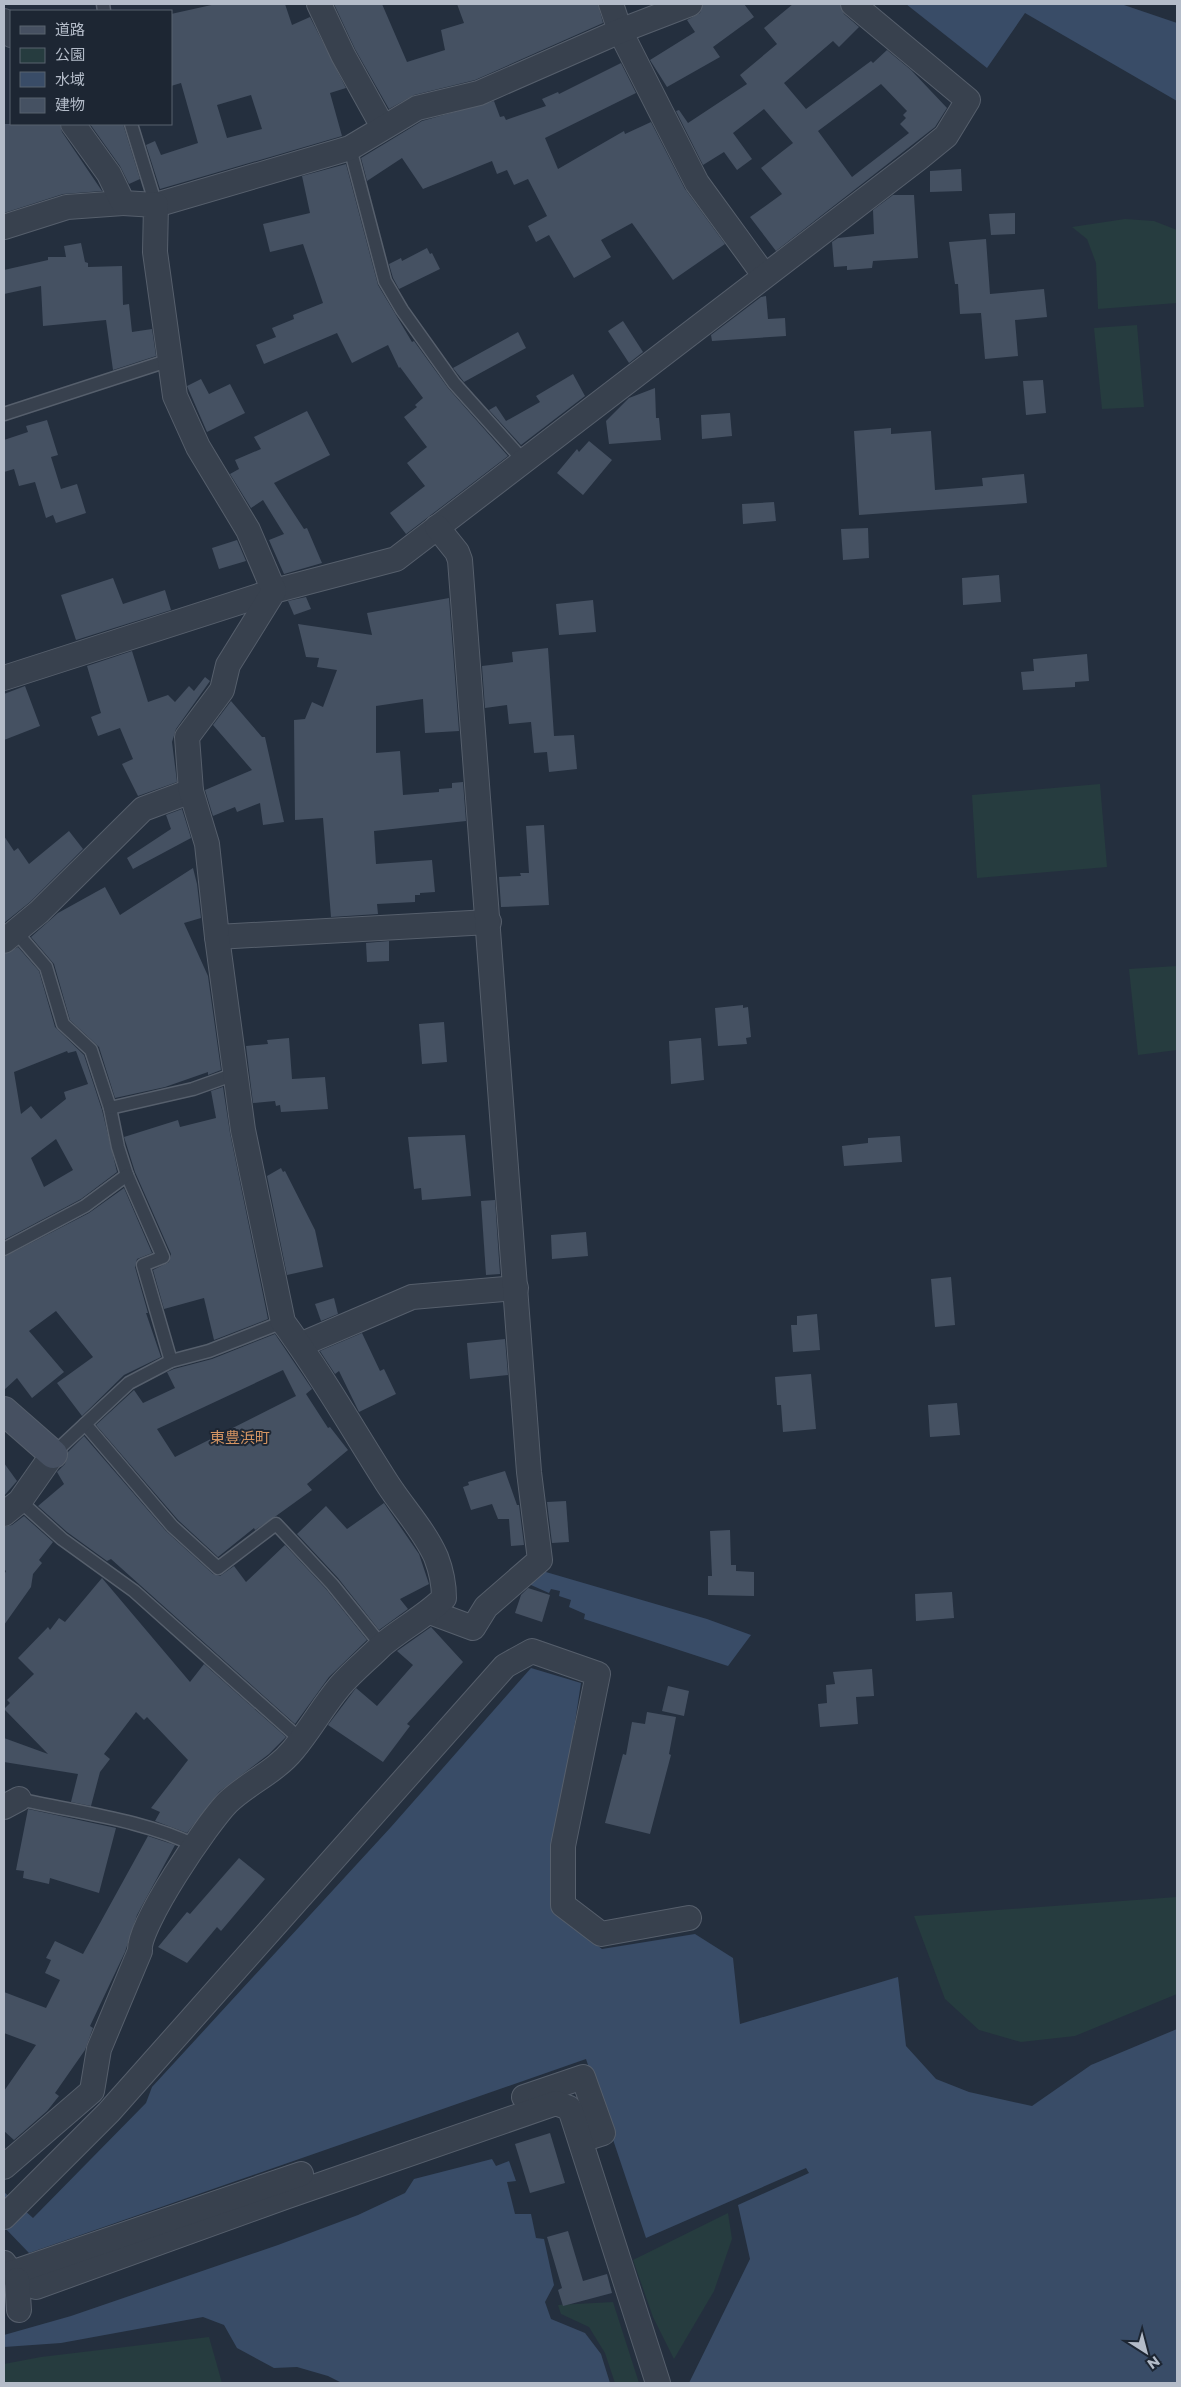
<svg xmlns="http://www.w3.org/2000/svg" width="1181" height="2387" viewBox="0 0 1181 2387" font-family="Montserrat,'Noto Sans JP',sans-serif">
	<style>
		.green { fill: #263c3f }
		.water { fill: #394c67 }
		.building { fill: #455162; fill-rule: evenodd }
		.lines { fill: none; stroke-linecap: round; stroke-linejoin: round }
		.service-casing { stroke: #565f6c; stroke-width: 15 }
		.minor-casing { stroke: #565f6c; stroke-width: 26 }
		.secondary-casing { stroke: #565f6c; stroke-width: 30 }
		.service { stroke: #38414e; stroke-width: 12 }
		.minor { stroke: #38414e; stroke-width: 24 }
		.secondary { stroke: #465061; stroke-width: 28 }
		.labels { text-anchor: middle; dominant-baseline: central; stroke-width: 4; stroke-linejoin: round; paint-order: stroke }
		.quarter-label { font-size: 15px; fill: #d59563; stroke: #1d2633 }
	</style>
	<rect width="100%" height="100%" fill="#242f3e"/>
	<!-- green -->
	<g class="green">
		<path d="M 1125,219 L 1154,221 L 1177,230 L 1177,303 L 1098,309 L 1096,263 L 1087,239 L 1072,227 Z"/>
		<path d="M 1137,325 L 1144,407 L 1102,409 L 1094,328 Z"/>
		<path d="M 1100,784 L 1107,867 L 977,878 L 972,795 Z"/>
		<path d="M 1177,966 L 1177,1050 L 1138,1055 L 1129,969 Z"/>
		<path d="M 1177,1897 L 1177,1994 L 1075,2036 L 1021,2042 L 979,2030 L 945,1999 L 914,1916 Z"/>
		<path d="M 728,2213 L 732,2239 L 714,2291 L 674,2359 L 653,2317 L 633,2260 Z"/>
		<path d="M 613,2302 L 639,2383 L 615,2383 L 605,2353 L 589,2327 L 561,2314 L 558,2305 Z"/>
		<path d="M 209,2337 L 222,2383 L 4,2383 L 4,2364 L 41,2357 Z"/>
	</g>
	<!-- water -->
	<g class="water">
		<path d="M 906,4 L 1121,4 L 1177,23 L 1177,101 L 1025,13 L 987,68 Z"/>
		<path d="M 539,1570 L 707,1619 L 751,1635 L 728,1666 L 584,1619 L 585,1614 L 569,1607 L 571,1600 L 559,1596 L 560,1591 L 551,1589 L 549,1593 L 531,1585 L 525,1586 Z"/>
		<path d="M 531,1668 L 581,1683 L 556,1845 L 557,1914 L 602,1949 L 695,1934 L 733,1958 L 740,2024 L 898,1977 L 906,2046 L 936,2079 L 969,2092 L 1032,2106 L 1091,2065 L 1177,2029 L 1177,2383 L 689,2383 L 750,2259 L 738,2205 L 809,2173 L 806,2168 L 646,2238 L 586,2059 L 29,2253 L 4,2227 L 4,2192 L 33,2218 L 146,2103 L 152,2087 L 391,1827 Z"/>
		<path d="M 492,2159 L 496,2166 L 509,2161 L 516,2181 L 507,2182 L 515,2214 L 531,2214 L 536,2238 L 544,2239 L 554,2285 L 545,2302 L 551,2319 L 585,2333 L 601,2354 L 610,2383 L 342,2383 L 328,2376 L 297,2367 L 274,2368 L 237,2348 L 224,2325 L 203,2317 L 61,2343 L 4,2347 L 4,2335 L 71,2316 L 278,2245 L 358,2215 L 405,2193 L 414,2179 Z"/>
	</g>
	<!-- building -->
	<g class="building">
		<path d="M 216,4 L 285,4 L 292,25 L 310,17 L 346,88 L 330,93 L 342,136 L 160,189 L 146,145 L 155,141 L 161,155 L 198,143 L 181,83 L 171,86 L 171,14 ZM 251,95 L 262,129 L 227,138 L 217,105 Z"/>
		<path d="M 334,4 L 382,4 L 407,62 L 445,50 L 441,30 L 464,23 L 457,4 L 598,4 L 603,23 L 475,80 L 414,95 L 389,109 L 355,49 Z"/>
		<path d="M 703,4 L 744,4 L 754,17 L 713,47 L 720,57 L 667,87 L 650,60 L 695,32 L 687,20 L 700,13 Z"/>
		<path d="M 793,4 L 840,4 L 844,14 L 859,27 L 839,47 L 833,41 L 784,83 L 806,109 L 871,61 L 873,63 L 887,50 L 911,70 L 947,108 L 935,127 L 776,251 L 750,217 L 782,194 L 761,168 L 793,143 L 764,109 L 733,133 L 752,159 L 737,170 L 724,152 L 703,165 L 676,111 L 679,110 L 688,123 L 747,84 L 740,75 L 777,44 L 764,28 ZM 881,84 L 907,111 L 903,115 L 906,118 L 900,124 L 909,133 L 852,177 L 818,131 Z"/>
		<path d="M 621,63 L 636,93 L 545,138 L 558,169 L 624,131 L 625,134 L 651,122 L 685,189 L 725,244 L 673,280 L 632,223 L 601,240 L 611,257 L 574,278 L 549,235 L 536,242 L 528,226 L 547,216 L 528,179 L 514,185 L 507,170 L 497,174 L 492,161 L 423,189 L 402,158 L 367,181 L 361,158 L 422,121 L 494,101 L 500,117 L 504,116 L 506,120 L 546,106 L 542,99 L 558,92 L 559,94 Z"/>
		<path d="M 4,124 L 60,124 L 62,132 L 102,191 L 63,194 L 4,213 Z"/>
		<path d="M 90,124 L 123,124 L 140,179 L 129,184 L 120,166 Z"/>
		<path d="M 346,164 L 378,285 L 412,342 L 414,341 L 448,388 L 508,456 L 406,534 L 390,513 L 425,486 L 407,463 L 427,447 L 404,417 L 417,407 L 415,405 L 423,398 L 400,367 L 399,368 L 388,345 L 352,363 L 337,333 L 264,364 L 256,345 L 276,337 L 272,328 L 294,319 L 293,315 L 323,303 L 303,244 L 270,252 L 263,224 L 310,213 L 302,176 Z"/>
		<path d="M 961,169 L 962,191 L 930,192 L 930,171 Z"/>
		<path d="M 893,195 L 914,195 L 918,258 L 873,261 L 872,268 L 847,270 L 847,266 L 834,267 L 832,242 L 838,238 L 874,234 L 873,210 Z"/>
		<path d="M 1015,213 L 1015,234 L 991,235 L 989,214 Z"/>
		<path d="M 986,239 L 990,294 L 1044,289 L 1047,317 L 1015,320 L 1018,356 L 985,359 L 981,313 L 960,314 L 958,284 L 955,284 L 949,242 Z"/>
		<path d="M 81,243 L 85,262 L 88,263 L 88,267 L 122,266 L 123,305 L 129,304 L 132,332 L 152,329 L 156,356 L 113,370 L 106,320 L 43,326 L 41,286 L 4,294 L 4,270 L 48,260 L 48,257 L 66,257 L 64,246 Z"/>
		<path d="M 427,248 L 430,254 L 432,253 L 440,269 L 399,289 L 393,278 L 389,264 L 401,258 L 402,261 Z"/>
		<path d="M 766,296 L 768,319 L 785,318 L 786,336 L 712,341 L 711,335 L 761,297 Z"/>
		<path d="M 623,321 L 643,352 L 629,363 L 608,331 Z"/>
		<path d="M 518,332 L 526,348 L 464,382 L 453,368 Z"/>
		<path d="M 573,374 L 585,396 L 521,445 L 489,410 L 496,406 L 506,421 L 540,402 L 536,396 Z"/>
		<path d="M 201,379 L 209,394 L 230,384 L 245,413 L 207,432 L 187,386 Z"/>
		<path d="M 1043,380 L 1046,413 L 1026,415 L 1023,381 Z"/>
		<path d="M 655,388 L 656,418 L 659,418 L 661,440 L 609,444 L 606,421 L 629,398 Z"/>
		<path d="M 307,411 L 330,455 L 274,483 L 304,529 L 307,528 L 322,563 L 284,574 L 269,540 L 284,534 L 263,500 L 251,508 L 230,474 L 239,469 L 235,460 L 261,449 L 254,437 Z"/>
		<path d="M 730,413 L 732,436 L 702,439 L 701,415 Z"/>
		<path d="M 47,420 L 58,455 L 51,457 L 61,489 L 77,484 L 86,513 L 56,523 L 53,515 L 46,518 L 35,482 L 19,486 L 14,469 L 4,472 L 4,440 L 28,432 L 26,426 Z"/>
		<path d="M 891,428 L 891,434 L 931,431 L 935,490 L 983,486 L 982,478 L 1024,474 L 1027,503 L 859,515 L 854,431 Z"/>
		<path d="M 589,441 L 612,460 L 583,495 L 557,473 L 577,449 L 579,452 Z"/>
		<path d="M 774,502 L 776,521 L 743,524 L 742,504 Z"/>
		<path d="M 868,528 L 869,558 L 843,560 L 841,529 Z"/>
		<path d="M 237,540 L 246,561 L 219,569 L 212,548 Z"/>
		<path d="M 999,575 L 1001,602 L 963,605 L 962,578 Z"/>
		<path d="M 113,578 L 123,604 L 165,590 L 171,610 L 76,640 L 61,595 Z"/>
		<path d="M 306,597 L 311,609 L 294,615 L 288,601 Z"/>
		<path d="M 449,598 L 459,731 L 425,733 L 423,699 L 376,706 L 376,753 L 400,751 L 403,795 L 439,792 L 439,789 L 452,788 L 452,783 L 463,782 L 466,821 L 374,831 L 376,864 L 432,860 L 435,892 L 420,893 L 420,895 L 415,895 L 415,902 L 377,904 L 378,914 L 331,917 L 323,818 L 295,820 L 294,720 L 305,719 L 312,702 L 323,707 L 337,670 L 317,667 L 319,658 L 306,657 L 298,624 L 372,635 L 367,613 Z"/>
		<path d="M 593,600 L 596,632 L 559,635 L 556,604 Z"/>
		<path d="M 548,648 L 554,736 L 574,735 L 577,769 L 549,772 L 547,752 L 534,753 L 531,722 L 509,724 L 507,705 L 485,708 L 482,666 L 513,662 L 512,652 Z"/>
		<path d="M 132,651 L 148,702 L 168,695 L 175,702 L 189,686 L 194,691 L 205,677 L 210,681 L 176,729 L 172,742 L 177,782 L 138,796 L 122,764 L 133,759 L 120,728 L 98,736 L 91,717 L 101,713 L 87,666 Z"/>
		<path d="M 1087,654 L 1089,681 L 1075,682 L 1075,687 L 1023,690 L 1021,672 L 1034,671 L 1033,659 Z"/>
		<path d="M 25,686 L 40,726 L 4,740 L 4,694 Z"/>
		<path d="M 231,701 L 262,737 L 265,737 L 284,822 L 263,825 L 260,803 L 237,812 L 235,807 L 213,816 L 205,790 L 252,770 L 213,725 Z"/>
		<path d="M 182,809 L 191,838 L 133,869 L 127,858 L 171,829 L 166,815 Z"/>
		<path d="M 544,825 L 549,905 L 501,907 L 499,877 L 521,876 L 520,873 L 529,873 L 526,826 Z"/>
		<path d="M 69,831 L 83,849 L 30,902 L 4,923 L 4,836 L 14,851 L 18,848 L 29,864 Z"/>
		<path d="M 193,868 L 197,884 L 201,918 L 184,923 L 208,976 L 221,1070 L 208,1075 L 208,1072 L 165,1087 L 115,1098 L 99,1047 L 70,1020 L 54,964 L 31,937 L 58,913 L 105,887 L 120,915 Z"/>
		<path d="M 389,941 L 389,961 L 367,962 L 366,943 Z"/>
		<path d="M 18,947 L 39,971 L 55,1027 L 84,1055 L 102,1110 L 117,1172 L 81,1199 L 4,1240 L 4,954 ZM 67,1051 L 68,1053 L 76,1051 L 88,1084 L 64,1092 L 66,1099 L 41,1119 L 31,1106 L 21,1114 L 14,1072 ZM 56,1139 L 73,1170 L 44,1187 L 31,1158 Z"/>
		<path d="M 743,1005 L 743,1008 L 748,1007 L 751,1037 L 746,1038 L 747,1044 L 718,1046 L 715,1008 Z"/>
		<path d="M 444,1022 L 447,1062 L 422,1064 L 419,1024 Z"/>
		<path d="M 289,1038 L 292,1079 L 325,1077 L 328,1109 L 281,1112 L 280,1105 L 276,1106 L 275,1101 L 253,1103 L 246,1046 L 268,1044 L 267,1040 Z"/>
		<path d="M 701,1038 L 704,1080 L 671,1084 L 669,1041 Z"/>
		<path d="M 223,1087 L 230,1133 L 268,1319 L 214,1340 L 204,1298 L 164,1309 L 153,1270 L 169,1262 L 171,1254 L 135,1172 L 124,1137 L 178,1120 L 180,1127 L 216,1118 L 211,1091 Z"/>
		<path d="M 465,1135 L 471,1196 L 422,1200 L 421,1188 L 414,1189 L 408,1137 Z"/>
		<path d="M 900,1136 L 902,1162 L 844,1166 L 842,1146 L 868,1143 L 868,1138 Z"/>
		<path d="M 281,1168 L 283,1172 L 285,1171 L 315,1230 L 323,1267 L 287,1275 L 267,1176 Z"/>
		<path d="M 124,1188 L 152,1253 L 137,1259 L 135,1267 L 148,1313 L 146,1313 L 161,1357 L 124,1375 L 82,1416 L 57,1383 L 93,1357 L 56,1311 L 29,1331 L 64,1372 L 32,1398 L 17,1378 L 4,1390 L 4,1257 L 89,1213 Z"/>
		<path d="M 495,1200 L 500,1274 L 486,1275 L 481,1201 Z"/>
		<path d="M 586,1232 L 588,1256 L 552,1259 L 551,1235 Z"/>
		<path d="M 951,1277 L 955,1325 L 935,1327 L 931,1279 Z"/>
		<path d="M 334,1298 L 338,1314 L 321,1321 L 315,1304 Z"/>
		<path d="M 817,1314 L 820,1350 L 793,1352 L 791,1325 L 797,1325 L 797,1316 Z"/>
		<path d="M 362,1333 L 380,1371 L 384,1369 L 396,1394 L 359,1412 L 339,1371 L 335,1374 L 320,1351 Z"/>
		<path d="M 275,1334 L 312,1389 L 306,1394 L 328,1428 L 330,1427 L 348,1450 L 307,1484 L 312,1490 L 276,1516 L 255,1530 L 254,1528 L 218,1557 L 178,1520 L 96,1425 L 134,1390 L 143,1403 L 175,1388 L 167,1372 L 174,1369 L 212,1359 ZM 283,1370 L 296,1396 L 175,1457 L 157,1429 Z"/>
		<path d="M 505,1339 L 508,1375 L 470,1379 L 467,1343 Z"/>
		<path d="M 811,1374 L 816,1429 L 783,1432 L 781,1405 L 777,1405 L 775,1377 Z"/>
		<path d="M 957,1403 L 960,1435 L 930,1437 L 928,1405 Z"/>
		<path d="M 84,1436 L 166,1531 L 213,1574 L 220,1576 L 234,1566 L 246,1582 L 285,1545 L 326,1589 L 367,1640 L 329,1677 L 295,1724 L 111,1559 L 107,1561 L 67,1532 L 38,1506 L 64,1484 L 57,1472 L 65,1464 L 68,1452 Z"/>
		<path d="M 4,1463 L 17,1481 L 4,1496 Z"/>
		<path d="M 505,1471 L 517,1505 L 519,1505 L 524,1545 L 511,1546 L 509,1519 L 498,1519 L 492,1504 L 471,1510 L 463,1487 L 469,1485 L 468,1482 Z"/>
		<path d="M 566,1501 L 569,1542 L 552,1543 L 547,1502 Z"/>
		<path d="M 384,1503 L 419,1554 L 429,1584 L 400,1599 L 408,1609 L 379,1630 L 338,1578 L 297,1534 L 326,1506 L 347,1529 Z"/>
		<path d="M 24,1516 L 53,1542 L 39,1560 L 42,1563 L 33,1574 L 31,1587 L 4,1625 L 4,1575 L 6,1571 L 4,1569 L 4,1527 L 12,1525 Z"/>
		<path d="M 730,1530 L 731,1565 L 736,1565 L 736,1571 L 754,1572 L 754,1596 L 708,1595 L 708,1576 L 712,1576 L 710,1531 Z"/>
		<path d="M 102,1578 L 190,1682 L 204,1664 L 286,1737 L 269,1754 L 219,1792 L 187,1833 L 155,1821 L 160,1812 L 151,1808 L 188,1760 L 147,1717 L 144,1720 L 136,1712 L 104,1754 L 110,1759 L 100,1772 L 91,1806 L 71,1802 L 78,1774 L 4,1762 L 4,1738 L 48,1754 L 4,1709 L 10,1703 L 7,1700 L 34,1674 L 18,1658 L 48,1627 L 50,1630 L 59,1618 L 65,1622 Z"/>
		<path d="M 528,1588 L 550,1595 L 542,1622 L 515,1613 L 521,1595 Z"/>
		<path d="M 952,1592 L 954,1618 L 916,1621 L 915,1594 Z"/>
		<path d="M 431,1627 L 463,1662 L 407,1724 L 410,1726 L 383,1762 L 328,1725 L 356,1688 L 377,1706 L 413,1665 L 397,1651 Z"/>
		<path d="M 872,1669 L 874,1696 L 856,1697 L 858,1724 L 820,1727 L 818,1704 L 827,1703 L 826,1685 L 835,1684 L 833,1672 Z"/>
		<path d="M 668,1686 L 689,1691 L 684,1716 L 662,1711 Z"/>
		<path d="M 647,1712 L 676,1717 L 669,1754 L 671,1755 L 650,1834 L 605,1823 L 623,1754 L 626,1755 L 632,1722 L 645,1724 Z"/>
		<path d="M 28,1809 L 116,1828 L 99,1893 L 50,1878 L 49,1884 L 23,1878 L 24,1871 L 16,1870 Z"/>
		<path d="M 148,1836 L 175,1845 L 137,1915 L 125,1952 L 90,2026 L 93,2028 L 85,2050 L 55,2093 L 59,2096 L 47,2111 L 14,2140 L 4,2131 L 4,2091 L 36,2045 L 4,2033 L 4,1992 L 46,2008 L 60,1980 L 45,1973 L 51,1960 L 46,1958 L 55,1941 L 83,1954 Z"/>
		<path d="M 239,1858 L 265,1879 L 221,1931 L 217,1927 L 187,1963 L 158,1947 L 187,1912 L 190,1914 Z"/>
		<path d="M 550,2133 L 565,2183 L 530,2193 L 515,2144 Z"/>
		<path d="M 568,2231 L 583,2281 L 607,2274 L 612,2293 L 563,2306 L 558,2290 L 562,2288 L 547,2237 Z"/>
	</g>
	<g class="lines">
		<!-- service casing -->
		<g class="service-casing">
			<g id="service">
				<path d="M 103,4 L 104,11"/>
				<path d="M 131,124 L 156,205"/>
				<path d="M 350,148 L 385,281 L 402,310 L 454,383 L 523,460"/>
				<path d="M 4,414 L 170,360"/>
				<path d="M 15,931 L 46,967 L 63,1024 L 91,1050 L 110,1108 L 118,1147 L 127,1175 L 163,1257 L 143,1265 L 171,1361"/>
				<path d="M 110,1108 L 193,1089 L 235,1074"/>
				<path d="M 4,1249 L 85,1206 L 127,1175"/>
				<path d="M 85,1424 L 172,1526 L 218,1568 L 276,1524 L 332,1584 L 382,1646"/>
				<path d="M 53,1454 L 129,1383 L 171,1361 L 209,1351 L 283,1322"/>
				<path d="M 20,1501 L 62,1539 L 134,1591 L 301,1740"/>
				<path d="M 19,1799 C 74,1812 145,1820 196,1846"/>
			</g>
		</g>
		<!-- minor casing -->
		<g class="minor-casing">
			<g id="minor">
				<path d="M 319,4 L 343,55 L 383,127"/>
				<path d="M 611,4 L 620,31 L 697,183 L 764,275"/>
				<path d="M 4,21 L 11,35"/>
				<path d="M 156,205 L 350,148 L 417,108 L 479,93 L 620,31 L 690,4"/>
				<path d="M 4,227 L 67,207 L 123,203"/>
				<path d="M 4,678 L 274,591 L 396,559 L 919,158 L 946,136 L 968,100 L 853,4"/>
				<path d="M 217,937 L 489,922"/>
				<path d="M 4,941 L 39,912 L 143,809 L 191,791"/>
				<path d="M 300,1345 L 412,1297 L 516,1288"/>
				<path d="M 4,1514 L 20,1501 L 53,1454"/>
				<path d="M 430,1612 L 473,1628 L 486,1607 L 540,1560 L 529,1472 L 460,560 L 457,552 L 437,527"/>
				<path d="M 4,1807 L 19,1799"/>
				<path d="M 524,2097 L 583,2077 L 603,2133 L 581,2140"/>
				<path d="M 4,2167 L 92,2091 L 99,2049 L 140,1951 C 137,1926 208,1822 228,1802 C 248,1783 275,1772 293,1750 C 310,1730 323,1706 340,1686 C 352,1672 368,1659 381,1646 C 402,1628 425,1617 444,1598 C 444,1583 441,1570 436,1557 C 424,1530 403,1508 387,1483 C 353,1430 321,1373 283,1322 L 243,1130 L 217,937 L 207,844 L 191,791 L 187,737 L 222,690 L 228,665 L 274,591 L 248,530 L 198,447 L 175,396 L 155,252 L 156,205 L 123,203 L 109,174 L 73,124"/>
				<path d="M 4,2217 L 109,2112 L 505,1666 L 532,1651 L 598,1674 L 563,1846 L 563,1905 L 601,1934 L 689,1918"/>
				<path d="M 4,2263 L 17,2280 L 36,2287 L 285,2197 L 556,2103 L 569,2108 L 572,2115 L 658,2383"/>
				<path d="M 11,2273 L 301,2174"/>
				<path d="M 17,2280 L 19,2310"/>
			</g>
		</g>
		<!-- secondary casing -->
		<g class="secondary-casing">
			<path id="secondary" d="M 4,1411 L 53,1454"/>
		</g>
		<!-- service -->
		<use href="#service" class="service"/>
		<!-- minor -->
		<use href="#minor" class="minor"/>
		<!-- secondary -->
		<use href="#secondary" class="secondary"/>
	</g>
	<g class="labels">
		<!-- quarter labels -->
		<g class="quarter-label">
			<text x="240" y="1437">東豊浜町</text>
		</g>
	</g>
	<!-- border -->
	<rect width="1181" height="2387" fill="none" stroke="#b4bcc9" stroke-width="10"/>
	<!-- legend -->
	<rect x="10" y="10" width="162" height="115" fill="#1d2633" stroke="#59626f"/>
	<rect x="20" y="26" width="25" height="8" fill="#465061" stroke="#59626f"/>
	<text x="55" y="35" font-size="15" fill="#b4bcc9">道路</text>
	<rect x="20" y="48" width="25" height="15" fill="#263c3f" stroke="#59626f"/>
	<text x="55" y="60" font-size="15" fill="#b4bcc9">公園</text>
	<rect x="20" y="72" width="25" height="15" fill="#394c67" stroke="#59626f"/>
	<text x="55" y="85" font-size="15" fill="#b4bcc9">水域</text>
	<rect x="20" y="98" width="25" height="15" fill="#455162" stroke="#59626f"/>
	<text x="55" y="110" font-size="15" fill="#b4bcc9">建物</text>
	<!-- north arrow -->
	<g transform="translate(1146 2352) rotate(144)" stroke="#1d2633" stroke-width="4" paint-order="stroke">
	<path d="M0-4L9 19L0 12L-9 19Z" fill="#b4bcc9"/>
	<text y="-8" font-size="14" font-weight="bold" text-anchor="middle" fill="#b4bcc9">N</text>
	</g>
</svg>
